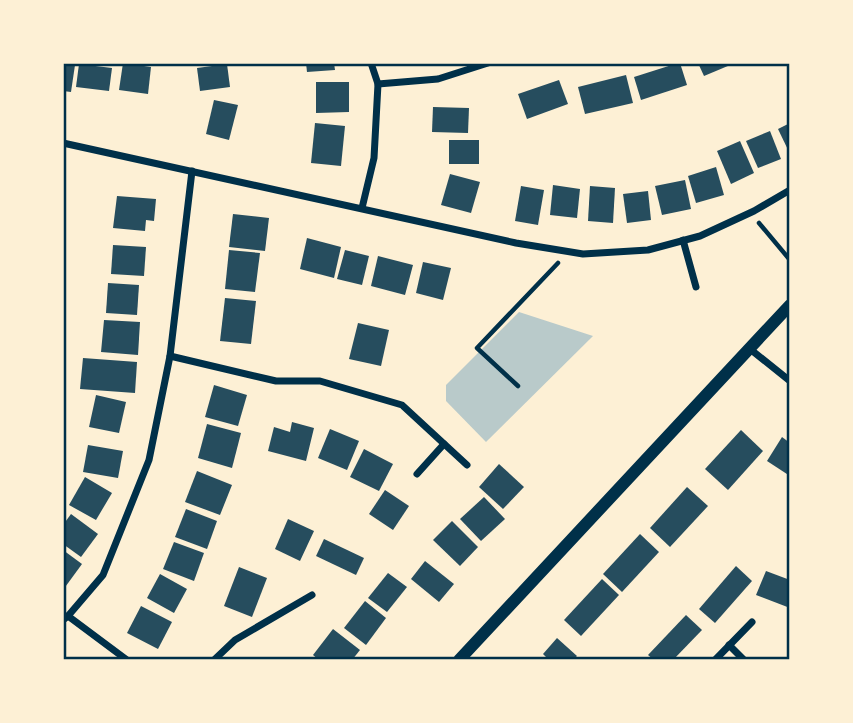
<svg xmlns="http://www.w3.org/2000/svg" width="853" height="723" viewBox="0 0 853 723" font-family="Quicksand,sans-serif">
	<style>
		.green { fill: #b9caca }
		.building { fill: #264d5e }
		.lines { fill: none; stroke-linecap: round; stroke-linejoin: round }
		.path { stroke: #003049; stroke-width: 4.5 }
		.minor { stroke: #003049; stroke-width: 7 }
		.tertiary { stroke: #003049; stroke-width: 12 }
		.neatline { fill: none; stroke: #003049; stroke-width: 2.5 }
	</style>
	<rect width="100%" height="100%" fill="#fdf0d5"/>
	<!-- green -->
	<path class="green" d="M 519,312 L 593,336 L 486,442 L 446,401 L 446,385 Z"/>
	<!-- building -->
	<g class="building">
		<path d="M 123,63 L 151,67 L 148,94 L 119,90 Z"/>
		<path d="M 306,63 L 334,63 L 335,70 L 307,72 Z"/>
		<path d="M 678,63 L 680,63 L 687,85 L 641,100 L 634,77 Z"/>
		<path d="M 698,63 L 735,63 L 704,76 Z"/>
		<path d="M 63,64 L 75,65 L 71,92 L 63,91 Z"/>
		<path d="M 79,64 L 112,68 L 109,91 L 76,87 Z"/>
		<path d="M 227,64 L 230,87 L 200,91 L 197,68 Z"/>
		<path d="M 626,75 L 633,103 L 585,114 L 578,87 Z"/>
		<path d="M 559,80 L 568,104 L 527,119 L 518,94 Z"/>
		<path d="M 316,82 L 349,82 L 349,112 L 316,113 Z"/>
		<path d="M 214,100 L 238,105 L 229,140 L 206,134 Z"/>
		<path d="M 433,107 L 469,108 L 468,133 L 432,132 Z"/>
		<path d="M 315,123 L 345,126 L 341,166 L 311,163 Z"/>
		<path d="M 790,123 L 790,154 L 778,129 Z"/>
		<path d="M 770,131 L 781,159 L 758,168 L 746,141 Z"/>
		<rect x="449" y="140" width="30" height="24"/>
		<path d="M 740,141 L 754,173 L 731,184 L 717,151 Z"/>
		<path d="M 716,167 L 724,195 L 696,203 L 688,176 Z"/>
		<path d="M 450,174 L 480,182 L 471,213 L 441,205 Z"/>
		<path d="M 685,180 L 691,209 L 662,215 L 655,186 Z"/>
		<path d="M 553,185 L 580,189 L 577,218 L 550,215 Z"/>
		<path d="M 521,186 L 544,190 L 538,225 L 515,221 Z"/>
		<path d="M 590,186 L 615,188 L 613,223 L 588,221 Z"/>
		<path d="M 648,191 L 651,220 L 627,223 L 623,194 Z"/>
		<path d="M 117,196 L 156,199 L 154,221 L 146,220 L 145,231 L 113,228 Z"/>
		<path d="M 233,214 L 269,218 L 265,251 L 229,247 Z"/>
		<path d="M 307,238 L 341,247 L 334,278 L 300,269 Z"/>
		<path d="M 113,245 L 146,247 L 144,276 L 111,274 Z"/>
		<path d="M 229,250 L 260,253 L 255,292 L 225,289 Z"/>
		<path d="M 345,250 L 369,256 L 362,285 L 337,279 Z"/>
		<path d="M 378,256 L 413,265 L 405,295 L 371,286 Z"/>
		<path d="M 423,262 L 451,268 L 443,300 L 416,293 Z"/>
		<path d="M 108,283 L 139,285 L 137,315 L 106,313 Z"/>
		<path d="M 225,298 L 256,301 L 251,344 L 220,341 Z"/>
		<path d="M 104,320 L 140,322 L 138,355 L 101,352 Z"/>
		<path d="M 358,323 L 389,330 L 381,366 L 349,359 Z"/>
		<path d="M 83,358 L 137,362 L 135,393 L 80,389 Z"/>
		<path d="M 214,385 L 247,395 L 238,426 L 205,417 Z"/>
		<path d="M 96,395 L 126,402 L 119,433 L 89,427 Z"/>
		<path d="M 292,422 L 314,428 L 306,461 L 268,451 L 274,427 L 290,432 Z"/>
		<path d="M 207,424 L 241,433 L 232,468 L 198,458 Z"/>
		<path d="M 330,429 L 359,441 L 347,470 L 318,458 Z"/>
		<path d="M 741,430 L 763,451 L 728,490 L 705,469 Z"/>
		<path d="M 782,437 L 790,443 L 790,476 L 767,461 Z"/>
		<path d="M 88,445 L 123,451 L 118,478 L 83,472 Z"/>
		<path d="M 364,449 L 393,464 L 379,491 L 350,477 Z"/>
		<path d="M 499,464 L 524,487 L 503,509 L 479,487 Z"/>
		<path d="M 197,471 L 232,485 L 220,515 L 185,502 Z"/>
		<path d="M 85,477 L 112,493 L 96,520 L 69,505 Z"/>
		<path d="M 687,487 L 708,506 L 670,547 L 650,528 Z"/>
		<path d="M 385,490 L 409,506 L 393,530 L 369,514 Z"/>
		<path d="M 484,497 L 505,519 L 481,541 L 460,519 Z"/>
		<path d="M 186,509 L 217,521 L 207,549 L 175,537 Z"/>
		<path d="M 71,514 L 98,534 L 81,557 L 63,544 L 63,525 Z"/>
		<path d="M 288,519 L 314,531 L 300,561 L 275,549 Z"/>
		<path d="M 452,521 L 478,547 L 460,566 L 433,540 Z"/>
		<path d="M 640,534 L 659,552 L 622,592 L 603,574 Z"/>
		<path d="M 324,539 L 364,558 L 356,575 L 316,556 Z"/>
		<path d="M 174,542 L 204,553 L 194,581 L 163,569 Z"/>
		<path d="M 63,550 L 82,564 L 63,590 Z"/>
		<path d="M 425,561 L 454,584 L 439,602 L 411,579 Z"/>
		<path d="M 736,566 L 752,581 L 715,623 L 699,609 Z"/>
		<path d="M 239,567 L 267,578 L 252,617 L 224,606 Z"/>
		<path d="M 766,571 L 790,580 L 790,608 L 756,595 Z"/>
		<path d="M 388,573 L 407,587 L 387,612 L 368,598 Z"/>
		<path d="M 160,574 L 187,589 L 174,613 L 147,598 Z"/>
		<path d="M 602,579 L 619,595 L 581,636 L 564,620 Z"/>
		<path d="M 365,601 L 386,618 L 366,645 L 344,628 Z"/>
		<path d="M 141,606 L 172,622 L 158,649 L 127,633 Z"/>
		<path d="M 686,615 L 702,630 L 673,660 L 654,660 L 648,655 Z"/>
		<path d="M 333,629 L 360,650 L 352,660 L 319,660 L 313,655 Z"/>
		<path d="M 557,638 L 577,656 L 573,660 L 549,660 L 543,654 Z"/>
	</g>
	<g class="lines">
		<!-- path -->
		<g class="path">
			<path d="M 759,223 L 790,260"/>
			<path d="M 518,386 L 477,348 L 558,263"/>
		</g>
		<!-- minor -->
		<g class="minor">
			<path d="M 378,84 L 438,79 L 488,63"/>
			<path d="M 63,143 L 516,243 L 583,254 L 648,250 L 700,236 L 754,211 L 790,190"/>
			<path d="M 362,208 L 374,158 L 378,84 L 371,63"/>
			<path d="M 683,240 L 696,287"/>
			<path d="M 750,349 L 790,381"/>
			<path d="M 170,356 L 276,381 L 320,381 L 402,405 L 467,465"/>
			<path d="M 417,474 L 444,444"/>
			<path d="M 68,616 L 127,660"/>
			<path d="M 63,620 L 68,616 L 103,575 L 149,460 L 170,356 L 192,171"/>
			<path d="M 729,645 L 744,660"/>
			<path d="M 214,660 L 235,640 L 312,595"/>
			<path d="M 715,660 L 752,622"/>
		</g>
		<!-- tertiary -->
		<path class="tertiary" d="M 459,660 L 790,305"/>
	</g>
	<!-- border -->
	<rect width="853" height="723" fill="none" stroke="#fdf0d5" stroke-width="130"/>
	<rect x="65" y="65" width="723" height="593" class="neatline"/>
</svg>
